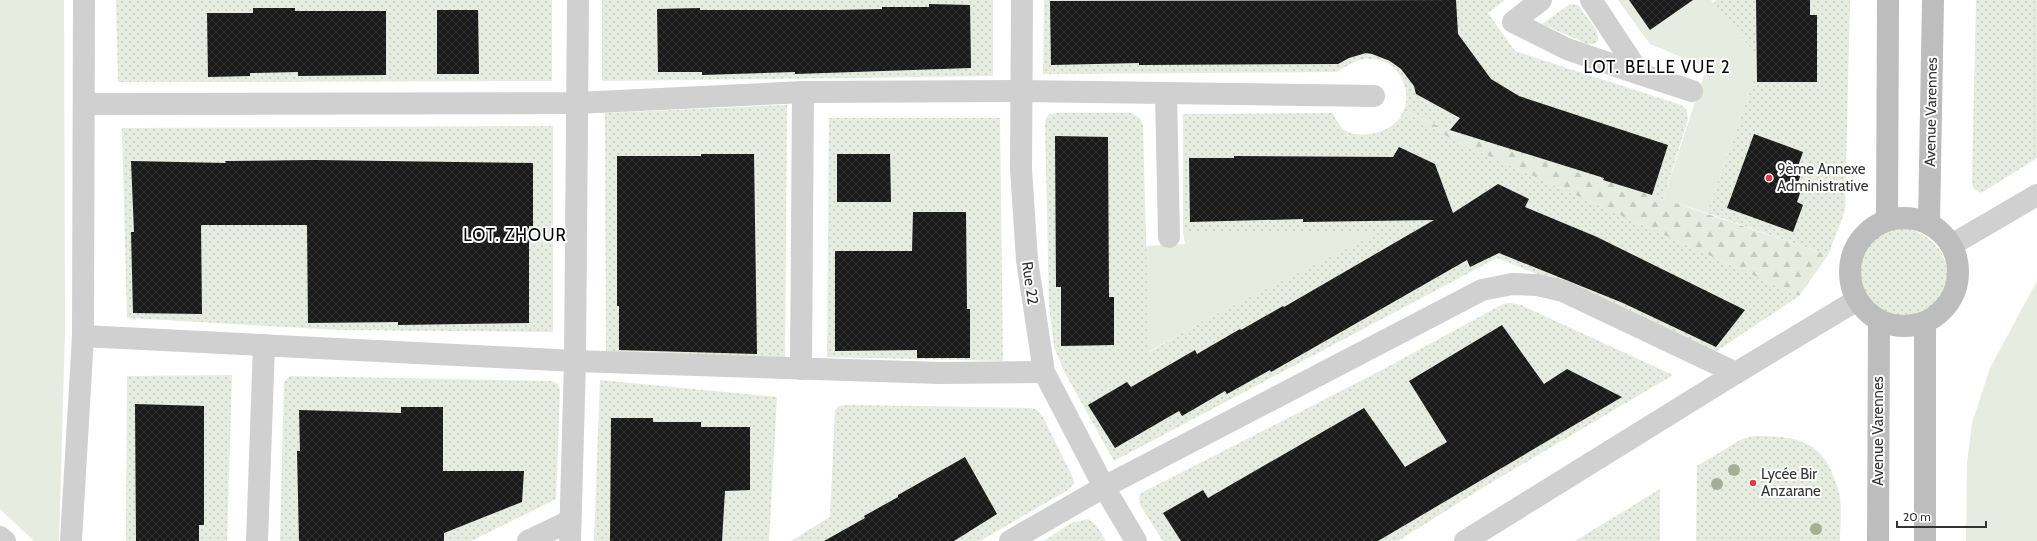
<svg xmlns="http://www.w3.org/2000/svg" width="2037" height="541" viewBox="0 0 2037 541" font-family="Cabin,sans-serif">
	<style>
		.grass { fill: #e6ecdf }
		.forest { fill: url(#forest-firs) }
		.park { fill: url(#park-dots) }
		.building { fill: url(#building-cross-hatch) }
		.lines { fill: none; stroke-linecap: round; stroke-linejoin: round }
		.minor { stroke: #d0d0d0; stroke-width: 22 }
		.secondary { stroke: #bdbdbd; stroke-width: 22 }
		.tree { fill: #a2b095 }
		.poi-dot { fill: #e63946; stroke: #fff; stroke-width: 1.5 }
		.labels { text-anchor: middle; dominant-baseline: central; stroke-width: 4; stroke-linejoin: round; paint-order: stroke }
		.street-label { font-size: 15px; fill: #333; stroke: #fff }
		.poi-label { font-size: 15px; fill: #333; stroke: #fff; text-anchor: start }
		.quarter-label { font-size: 17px; letter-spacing: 1px; fill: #000; stroke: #fff }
	</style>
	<defs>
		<pattern id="forest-firs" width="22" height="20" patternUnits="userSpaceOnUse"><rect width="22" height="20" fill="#e6ecdf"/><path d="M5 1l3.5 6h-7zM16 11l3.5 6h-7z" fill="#c6cbc0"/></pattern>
		<pattern id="park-dots" width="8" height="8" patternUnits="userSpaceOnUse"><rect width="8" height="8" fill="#e6ecdf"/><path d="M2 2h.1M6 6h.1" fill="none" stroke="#c6cbc0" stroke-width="1.8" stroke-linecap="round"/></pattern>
		<pattern id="building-cross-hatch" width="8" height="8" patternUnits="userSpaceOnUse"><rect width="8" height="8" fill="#1a1a1a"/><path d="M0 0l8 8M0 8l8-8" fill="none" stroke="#333"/></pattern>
	</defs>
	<rect width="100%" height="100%" fill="#fff"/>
	<!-- grass -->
	<g class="grass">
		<path d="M 0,0 L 64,0 L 65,331 L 59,541 L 34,541 L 0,509 Z"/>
		<path d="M 1618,0 L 1711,0 L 1756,54 L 1757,71 L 1707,213 L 1663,199 L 1705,72 L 1703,66 L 1650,44 Z"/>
		<path d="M 1183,232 L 1381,232 L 1208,318 L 1148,352 L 1146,246 L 1185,244 Z"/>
		<path d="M 2037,281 L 2037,541 L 1966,541 L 1967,463 L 1972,423 L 1990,368 Z"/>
	</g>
	<!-- forest -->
	<path class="forest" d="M 1407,111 L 1453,133 L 1652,195 L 1828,255 L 1799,296 L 1455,141 L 1404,112 Z"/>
	<!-- park -->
	<g class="park">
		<path d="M 116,0 L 552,0 L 552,81 L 118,82 Z"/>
		<path d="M 602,0 L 993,0 L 993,76 L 602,81 Z"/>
		<path d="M 1044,0 L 1505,0 L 1488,13 L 1515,51 L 1681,105 L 1686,109 L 1688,119 L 1663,199 L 1453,133 L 1407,111 L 1406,113 L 1455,141 L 1799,296 L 1715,352 L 1570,287 L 1497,258 L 1114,461 L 1065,373 L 1054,347 L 1049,305 L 1045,121 L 1048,115 L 1055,113 L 1132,113 L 1140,118 L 1143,125 L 1149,352 L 1208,318 L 1380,232 L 1183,232 L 1183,114 L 1328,113 L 1332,113 C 1335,117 1336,120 1339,124 C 1347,136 1362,136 1375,133 C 1426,122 1409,53 1365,59 C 1355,60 1345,67 1337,72 L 1043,74 Z"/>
		<path d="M 1717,0 L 1850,0 L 1845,211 L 1828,255 L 1707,213 L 1757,71 L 1756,54 L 1713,3 Z"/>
		<path d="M 1976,0 L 2037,0 L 2037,158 L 1981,193 L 1974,189 L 1972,183 Z"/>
		<path d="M 1570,4 L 1578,5 L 1597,31 L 1598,41 L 1593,44 L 1587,44 L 1542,24 Z"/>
		<path d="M 787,105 L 785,357 L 779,363 L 606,356 L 605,113 Z"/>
		<path d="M 829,118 L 1000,118 L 1003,361 L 827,357 Z"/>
		<path d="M 553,126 L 553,332 L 340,330 L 127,318 L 122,128 Z"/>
		<path d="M 1908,228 C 1938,238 1958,265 1941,296 C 1938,303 1931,307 1926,311 C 1918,317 1910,317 1900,316 C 1869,313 1850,279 1865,251 C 1868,245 1873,238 1879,234 C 1887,230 1899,229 1908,228 Z"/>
		<path d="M 1512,303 L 1521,305 L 1673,375 L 1482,488 L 1398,541 L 1163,541 L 1139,503 L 1140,494 L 1147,490 L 1380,371 L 1503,304 Z"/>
		<path d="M 232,375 L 227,541 L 126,541 L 127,376 Z"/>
		<path d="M 290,376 L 552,381 L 558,384 L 560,391 L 556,499 L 471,541 L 280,541 L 284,382 Z"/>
		<path d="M 600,380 L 777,397 L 769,541 L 594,541 Z"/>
		<path d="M 848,405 L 1029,408 L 1036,409 L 1043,417 L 1073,478 L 1074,484 L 1068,490 L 980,541 L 791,541 L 830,517 L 835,410 L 839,406 Z"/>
		<path d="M 1755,436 C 1792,436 1821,439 1834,478 C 1836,484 1840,491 1840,498 C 1842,512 1840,527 1840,541 L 1696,541 L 1697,466 L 1742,439 Z"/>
		<path d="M 1660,489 L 1660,541 L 1575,541 Z"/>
		<path d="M 1088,519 L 1096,525 L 1106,541 L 1044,541 L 1071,523 Z"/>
	</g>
	<!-- building -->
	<g class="building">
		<path d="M 1456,0 L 1458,34 L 1491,79 L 1519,96 L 1668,145 L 1652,195 L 1603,180 L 1604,178 L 1450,130 L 1460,118 L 1416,94 L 1414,86 L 1401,69 L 1390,61 L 1372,54 L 1366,53 L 1349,58 L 1338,64 L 1139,65 L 1139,63 L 1051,65 L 1050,1 Z"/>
		<path d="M 1629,0 L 1693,0 L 1650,30 Z"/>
		<path d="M 1756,0 L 1810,0 L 1810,15 L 1817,15 L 1817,82 L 1757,82 Z"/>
		<path d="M 929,4 L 970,5 L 971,68 L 795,74 L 795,72 L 702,75 L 702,72 L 658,72 L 657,9 L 700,8 L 700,10 L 838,10 L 882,9 L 882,7 L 929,7 Z"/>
		<path d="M 253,8 L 295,8 L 295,11 L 386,11 L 386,75 L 298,76 L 298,72 L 250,73 L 250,76 L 208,77 L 207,13 L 253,13 Z"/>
		<path d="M 437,10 L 478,10 L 479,74 L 437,74 Z"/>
		<path d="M 1754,134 L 1803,152 L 1797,169 L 1802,171 L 1797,185 L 1802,187 L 1797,202 L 1803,205 L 1793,232 L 1727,208 Z"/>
		<path d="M 1055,136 L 1108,137 L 1109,297 L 1114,297 L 1114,345 L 1061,346 L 1061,287 L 1056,287 Z"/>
		<path d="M 1399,147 L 1435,164 L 1453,213 L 1498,184 L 1529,199 L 1525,207 L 1597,237 L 1745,310 L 1716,347 L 1623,303 L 1499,253 L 1470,267 L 1467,260 L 1271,372 L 1270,370 L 1227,394 L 1225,391 L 1182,416 L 1179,411 L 1115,448 L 1088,405 L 1127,382 L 1131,387 L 1195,350 L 1197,354 L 1240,329 L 1241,330 L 1283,306 L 1284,307 L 1434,220 L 1303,222 L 1303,219 L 1190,222 L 1189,158 L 1234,158 L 1234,156 L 1393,157 Z"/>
		<path d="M 701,154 L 754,154 L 757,354 L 619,350 L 619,306 L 617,306 L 617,156 L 701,156 Z"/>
		<path d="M 837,154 L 890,154 L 891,202 L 837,202 Z"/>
		<path d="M 314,160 L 533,163 L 533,226 L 529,226 L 529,323 L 398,325 L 398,322 L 308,323 L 307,225 L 201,225 L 202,314 L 133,313 L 131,232 L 134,232 L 131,161 L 226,163 L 225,161 Z"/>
		<path d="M 913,212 L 966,212 L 967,309 L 970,309 L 970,358 L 917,358 L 917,350 L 835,351 L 835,251 L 912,251 Z"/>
		<path d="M 1502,325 L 1544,384 L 1567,369 L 1622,397 L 1378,541 L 1181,541 L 1163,513 L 1203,490 L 1208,498 L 1364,408 L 1405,467 L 1447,442 L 1409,381 Z"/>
		<path d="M 135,404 L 204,406 L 204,525 L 199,525 L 199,541 L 136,541 Z"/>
		<path d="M 401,407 L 443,407 L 443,471 L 524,471 L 522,502 L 444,533 L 444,541 L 299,541 L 297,451 L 300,451 L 299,410 L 401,413 Z"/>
		<path d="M 611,418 L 653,418 L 653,422 L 701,422 L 701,427 L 750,427 L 750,490 L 725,491 L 722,541 L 610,541 Z"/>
		<path d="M 965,457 L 997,514 L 954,541 L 824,541 L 865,518 L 864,516 L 898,497 L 898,495 Z"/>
	</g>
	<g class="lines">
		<!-- minor -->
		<g class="minor">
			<path d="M 1022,0 L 1021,169 L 1027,260 L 1044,372 L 1104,487 L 1136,541"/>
			<path d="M 1541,0 L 1513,22 L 1567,49 L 1640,74"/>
			<path d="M 1591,0 L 1640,74 L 1692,91"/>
			<path d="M 1166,93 L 1169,237"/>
			<path d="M 84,104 L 577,103 L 803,92 L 1021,91 L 1374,96"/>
			<path d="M 1953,244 L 2037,195"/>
			<path d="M 83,336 L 575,361 L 940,373 L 1044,372"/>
			<path d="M 801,369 L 803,92"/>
			<path d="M 0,537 L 5,541"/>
			<path d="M 71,541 L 83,336 L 84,0"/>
			<path d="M 257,541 L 264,345"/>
			<path d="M 528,541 L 570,521"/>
			<path d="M 570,541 L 575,361 L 578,0"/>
			<path d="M 1010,541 L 1104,487 L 1482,290 L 1512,284 L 1537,285 L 1563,291 L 1736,373 L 1857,300"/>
			<path d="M 1465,541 L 1736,373"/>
		</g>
		<!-- secondary -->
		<g class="secondary">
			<circle cx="1904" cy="272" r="54"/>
			<path d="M 1887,220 L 1888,0"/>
			<path d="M 1929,223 L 1933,0"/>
			<path d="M 1878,541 L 1879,321"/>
			<path d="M 1925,541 L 1925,323"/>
		</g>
	</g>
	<!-- trees -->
	<g class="tree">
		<circle cx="1734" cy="470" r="6"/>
		<circle cx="1717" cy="484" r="6"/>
		<circle cx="1816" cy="529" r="6"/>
	</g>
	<!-- markers -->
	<g class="poi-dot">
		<circle cx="1769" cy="178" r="4"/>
		<circle cx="1753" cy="483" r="4"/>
	</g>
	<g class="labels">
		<!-- street labels -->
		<g class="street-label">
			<text transform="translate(1931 112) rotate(-89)">Avenue Varennes</text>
			<text transform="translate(1030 283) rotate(82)">Rue 22</text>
			<text transform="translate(1878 431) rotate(-90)">Avenue Varennes</text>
		</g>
		<!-- poi labels -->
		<g class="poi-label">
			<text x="1777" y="169">9ème Annexe<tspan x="1777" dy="17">Administrative</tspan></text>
			<text x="1761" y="474">Lycée Bir<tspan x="1761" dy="17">Anzarane</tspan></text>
		</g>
		<!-- quarter labels -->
		<g class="quarter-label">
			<text x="1657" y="67">LOT. BELLE VUE 2</text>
			<text x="515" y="235">LOT. ZHOUR</text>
		</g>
	</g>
	<!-- scale -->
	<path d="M1897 521v6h89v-6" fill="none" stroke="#333333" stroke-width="2"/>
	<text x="1903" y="521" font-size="12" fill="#333333" stroke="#ffffff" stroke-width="3" paint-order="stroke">20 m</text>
</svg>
